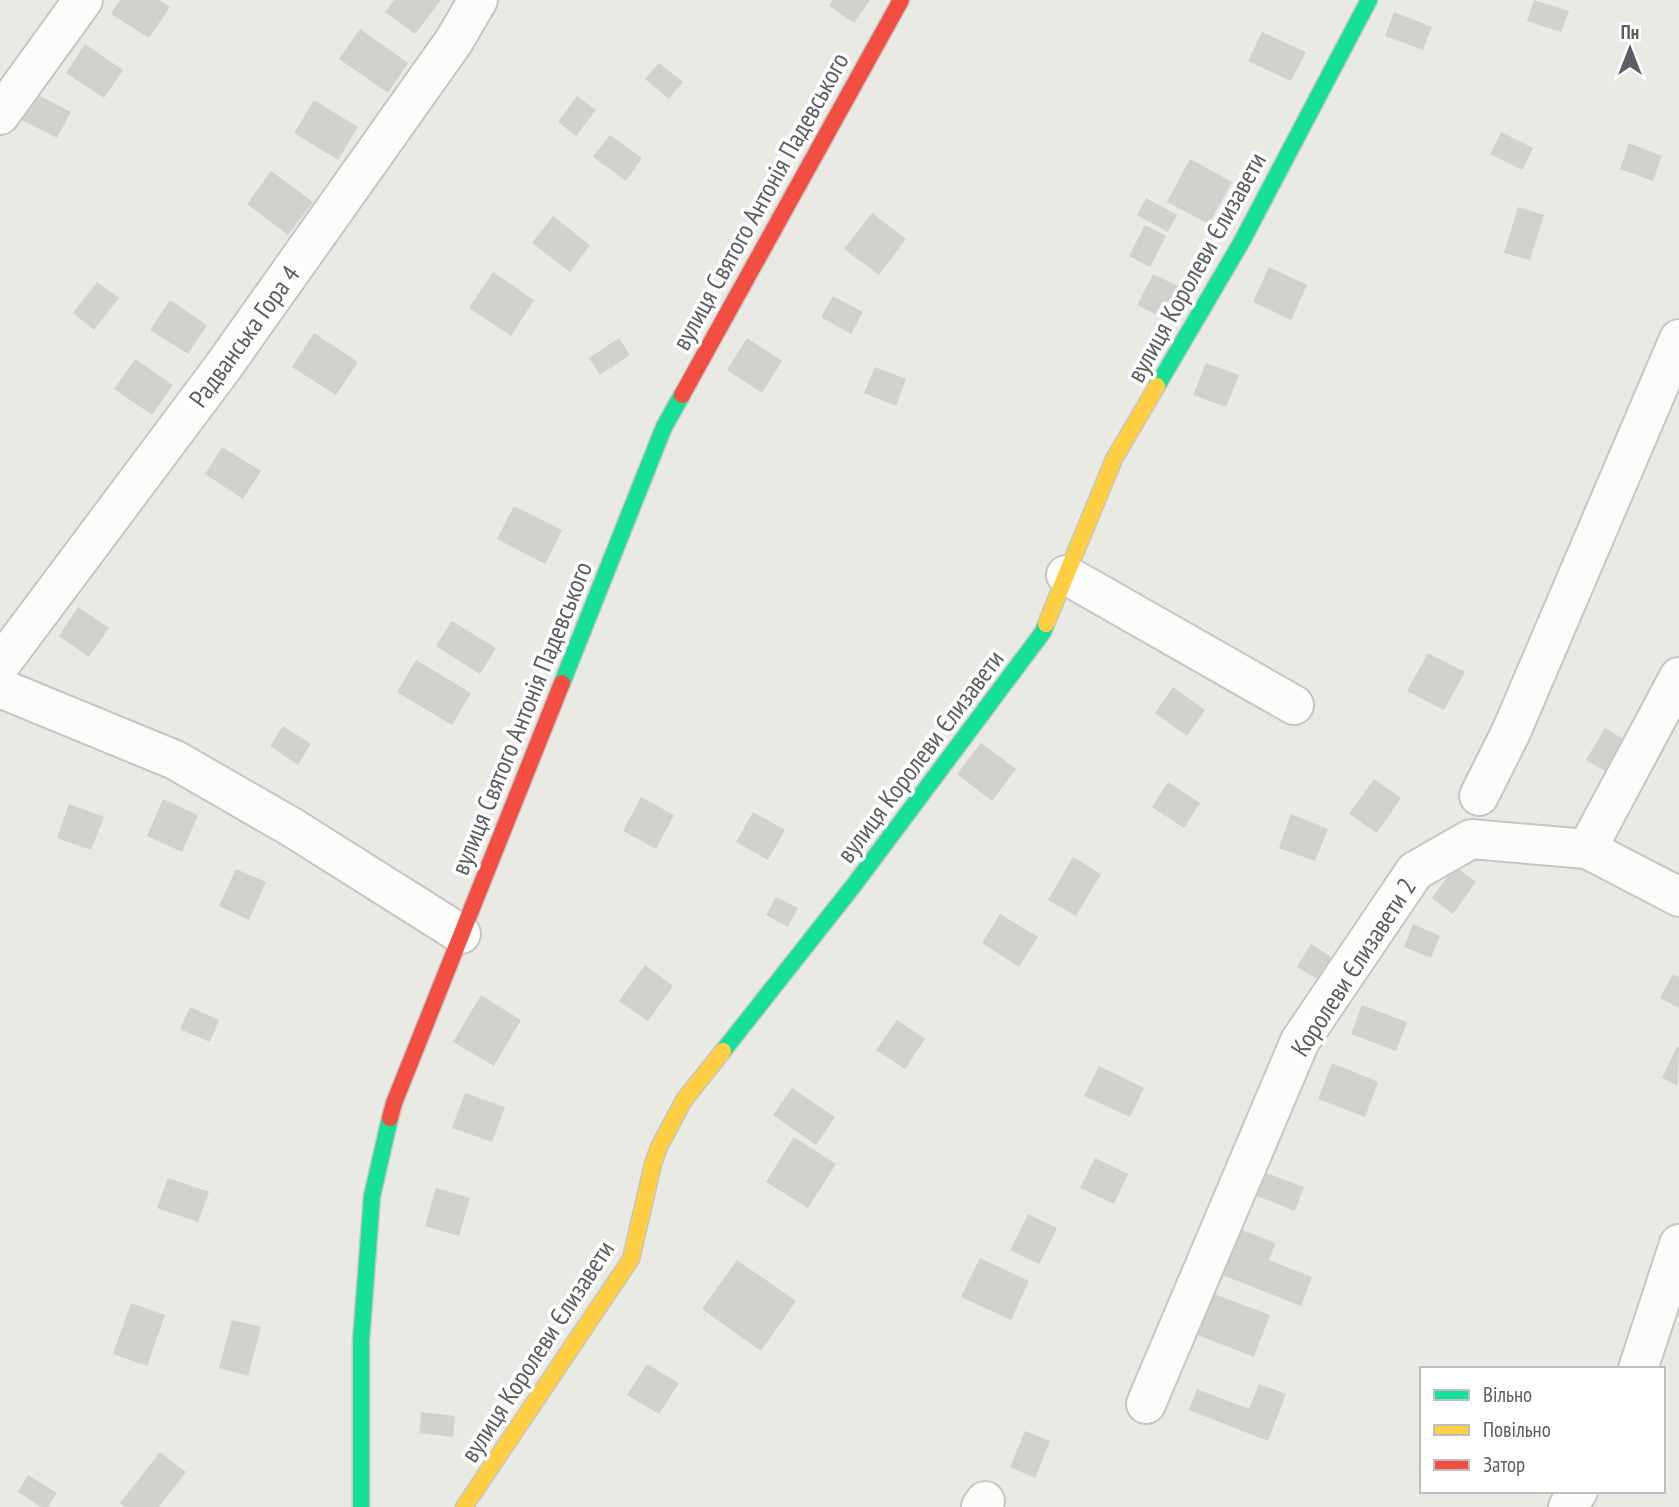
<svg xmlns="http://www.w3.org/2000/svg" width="1679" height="1507" viewBox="0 0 1679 1507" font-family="'PT Sans Narrow',sans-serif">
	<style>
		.building { fill: #d1d1ce }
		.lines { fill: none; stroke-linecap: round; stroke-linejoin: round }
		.street-casing { stroke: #c6c6c6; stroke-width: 42 }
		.fast-casing { stroke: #c5c6c6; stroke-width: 19 }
		.slow-casing { stroke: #c5c6c6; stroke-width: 19 }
		.jam-casing { stroke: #c5c6c6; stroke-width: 19 }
		.street { stroke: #fcfcfb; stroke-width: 38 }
		.fast { stroke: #16e098; stroke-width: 16 }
		.slow { stroke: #ffcf43; stroke-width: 16 }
		.jam { stroke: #f24e42; stroke-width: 16 }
		.labels { text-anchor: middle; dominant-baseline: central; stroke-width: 7; stroke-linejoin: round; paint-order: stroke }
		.street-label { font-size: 26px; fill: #5b5e62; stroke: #fff }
	</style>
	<rect width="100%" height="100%" fill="#eaeae5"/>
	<!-- building -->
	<g class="building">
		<path d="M 120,0 L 159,0 L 170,7 L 149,38 L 111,14 Z"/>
		<path d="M 394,0 L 441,0 L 415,34 L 385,12 Z"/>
		<path d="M 833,0 L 870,0 L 854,23 L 829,6 Z"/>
		<path d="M 1534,0 L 1569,11 L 1561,32 L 1527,21 Z"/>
		<path d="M 1394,12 L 1432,27 L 1423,50 L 1385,36 Z"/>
		<path d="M 360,29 L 408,63 L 388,93 L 339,59 Z"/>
		<path d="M 1262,32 L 1306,52 L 1291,81 L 1248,61 Z"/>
		<path d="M 85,44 L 123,70 L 104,98 L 66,73 Z"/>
		<path d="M 659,63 L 683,82 L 669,99 L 645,79 Z"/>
		<path d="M 30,91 L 71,112 L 57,138 L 16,117 Z"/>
		<path d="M 577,96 L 596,110 L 576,136 L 558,122 Z"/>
		<path d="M 314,100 L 358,127 L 338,160 L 294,133 Z"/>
		<path d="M 1501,132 L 1533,148 L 1522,170 L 1490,154 Z"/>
		<path d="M 610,135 L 642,158 L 626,181 L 593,157 Z"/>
		<path d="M 1629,143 L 1662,156 L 1653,181 L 1620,169 Z"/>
		<path d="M 1190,159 L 1232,182 L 1209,224 L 1167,202 Z"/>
		<path d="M 271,171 L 313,202 L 288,235 L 247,204 Z"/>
		<path d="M 1146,198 L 1177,215 L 1168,232 L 1137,215 Z"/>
		<path d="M 1518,207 L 1544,215 L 1530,260 L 1504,253 Z"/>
		<path d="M 872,213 L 906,239 L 879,275 L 844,249 Z"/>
		<path d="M 553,216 L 590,245 L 570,272 L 532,243 Z"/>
		<path d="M 1145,225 L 1166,236 L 1150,267 L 1129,256 Z"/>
		<path d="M 1269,267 L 1307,285 L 1291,320 L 1253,302 Z"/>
		<path d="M 493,272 L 534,300 L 511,336 L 469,308 Z"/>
		<path d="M 1153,274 L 1190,292 L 1174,323 L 1137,305 Z"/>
		<path d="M 97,282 L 119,298 L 94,330 L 73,313 Z"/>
		<path d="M 833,296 L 863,312 L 851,334 L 821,317 Z"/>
		<path d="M 170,300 L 207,325 L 188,354 L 150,330 Z"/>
		<path d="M 314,333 L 358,362 L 336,395 L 292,367 Z"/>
		<path d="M 619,338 L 630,355 L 600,375 L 589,358 Z"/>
		<path d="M 747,338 L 782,361 L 762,393 L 727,370 Z"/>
		<path d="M 135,359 L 173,385 L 152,415 L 114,389 Z"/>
		<path d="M 1206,363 L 1239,375 L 1226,407 L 1193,395 Z"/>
		<path d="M 875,367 L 906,379 L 896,406 L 864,393 Z"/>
		<path d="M 222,447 L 261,471 L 243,499 L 205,474 Z"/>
		<path d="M 514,506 L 562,530 L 545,564 L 497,539 Z"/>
		<path d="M 78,607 L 109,628 L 89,657 L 59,636 Z"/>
		<path d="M 452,621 L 496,648 L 480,674 L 436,646 Z"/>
		<path d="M 1428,653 L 1465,672 L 1444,710 L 1407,691 Z"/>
		<path d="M 416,660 L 471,693 L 452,725 L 397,692 Z"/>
		<path d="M 1173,687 L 1205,710 L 1187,736 L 1155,713 Z"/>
		<path d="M 283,726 L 311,744 L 298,765 L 270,746 Z"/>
		<path d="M 1605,728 L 1625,740 L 1606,772 L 1586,760 Z"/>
		<path d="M 981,743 L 1016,769 L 992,801 L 957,774 Z"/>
		<path d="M 1374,779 L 1401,798 L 1377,833 L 1349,814 Z"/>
		<path d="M 1168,782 L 1200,803 L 1184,828 L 1152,807 Z"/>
		<path d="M 641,797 L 674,815 L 656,849 L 623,831 Z"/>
		<path d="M 163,799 L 198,815 L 182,852 L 147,836 Z"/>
		<path d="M 69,804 L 104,817 L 91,850 L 57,838 Z"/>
		<path d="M 753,812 L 785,830 L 768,860 L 736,842 Z"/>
		<path d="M 1291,814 L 1328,829 L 1315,861 L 1279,848 Z"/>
		<path d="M 1073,857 L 1101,874 L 1076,916 L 1048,900 Z"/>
		<path d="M 1455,866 L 1476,882 L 1453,914 L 1432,898 Z"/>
		<path d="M 236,869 L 266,882 L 249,920 L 219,906 Z"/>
		<path d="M 776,897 L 798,908 L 788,927 L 766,915 Z"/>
		<path d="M 1000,914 L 1038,937 L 1019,967 L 982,943 Z"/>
		<path d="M 1413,924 L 1440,936 L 1431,958 L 1404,947 Z"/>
		<path d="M 1311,944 L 1342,964 L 1329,986 L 1297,967 Z"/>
		<path d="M 645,965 L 673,986 L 648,1021 L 619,1001 Z"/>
		<path d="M 1673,974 L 1679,977 L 1679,1008 L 1660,998 Z"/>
		<path d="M 481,995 L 521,1020 L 494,1066 L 453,1042 Z"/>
		<path d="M 1362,1005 L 1407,1022 L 1396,1051 L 1351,1034 Z"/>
		<path d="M 190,1007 L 219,1020 L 210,1042 L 180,1029 Z"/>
		<path d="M 897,1020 L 925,1039 L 905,1069 L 876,1050 Z"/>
		<path d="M 1677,1046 L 1679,1047 L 1678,1086 L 1662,1078 Z"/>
		<path d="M 1332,1063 L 1378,1082 L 1365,1117 L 1318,1099 Z"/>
		<path d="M 1099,1066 L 1144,1088 L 1130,1117 L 1084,1096 Z"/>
		<path d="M 792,1088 L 835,1117 L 816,1145 L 773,1115 Z"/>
		<path d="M 465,1093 L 505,1107 L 492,1142 L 452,1128 Z"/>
		<path d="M 794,1137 L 836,1164 L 808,1208 L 766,1182 Z"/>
		<path d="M 1095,1158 L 1128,1174 L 1114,1204 L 1080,1188 Z"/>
		<path d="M 1256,1169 L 1304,1187 L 1295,1211 L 1247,1192 Z"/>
		<path d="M 168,1178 L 209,1192 L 198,1222 L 157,1208 Z"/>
		<path d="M 436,1188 L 470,1198 L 459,1236 L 425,1226 Z"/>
		<path d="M 1028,1214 L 1057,1228 L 1039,1264 L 1010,1250 Z"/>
		<path d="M 1235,1227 L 1276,1243 L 1269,1260 L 1312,1277 L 1301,1306 L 1217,1273 Z"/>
		<path d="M 980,1258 L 1029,1281 L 1011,1320 L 961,1297 Z"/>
		<path d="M 737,1260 L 796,1301 L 761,1351 L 702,1309 Z"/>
		<path d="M 1211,1293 L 1270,1315 L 1254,1357 L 1195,1334 Z"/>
		<path d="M 131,1303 L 165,1315 L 147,1366 L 113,1354 Z"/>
		<path d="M 232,1320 L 261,1327 L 248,1376 L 219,1368 Z"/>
		<path d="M 647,1364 L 679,1383 L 659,1414 L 627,1395 Z"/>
		<path d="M 1259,1384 L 1286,1394 L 1268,1441 L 1189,1410 L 1197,1389 L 1249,1409 Z"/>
		<path d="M 421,1412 L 455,1416 L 453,1437 L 419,1433 Z"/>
		<path d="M 1025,1431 L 1050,1441 L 1035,1478 L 1010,1467 Z"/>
		<path d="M 160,1452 L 186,1472 L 159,1507 L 125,1507 L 120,1503 Z"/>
		<path d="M 28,1475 L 57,1493 L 48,1507 L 41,1507 L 18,1492 Z"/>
	</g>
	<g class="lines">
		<!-- street casing -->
		<g class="street-casing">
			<g id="street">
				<path d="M 0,115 L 83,0"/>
				<path d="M 1066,575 L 1294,705"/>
				<path d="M 0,665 L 223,367 L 454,41 L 478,0"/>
				<path d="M 0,688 L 175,760 L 293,828 L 461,934"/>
				<path d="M 1479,796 L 1511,732 L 1679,339"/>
				<path d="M 1587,849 L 1679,677"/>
				<path d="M 1638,1369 L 1679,1244"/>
				<path d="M 1146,1404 L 1300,1041 L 1415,871 L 1471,839 L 1587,849 L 1679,897"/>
				<path d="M 981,1507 L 985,1501"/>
				<path d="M 1568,1507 L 1578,1491"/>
			</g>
		</g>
		<!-- fast casing -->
		<g class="fast-casing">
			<g id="fast">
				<path d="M 1157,386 L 1241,243 L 1369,0"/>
				<path d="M 562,683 L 664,427 L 682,395"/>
				<path d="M 723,1051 L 854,885 L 1043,632 L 1046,624"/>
				<path d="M 361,1507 L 361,1341 L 372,1196 L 390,1118"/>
			</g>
		</g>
		<!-- slow casing -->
		<g class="slow-casing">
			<g id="slow">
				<path d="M 1046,624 L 1114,459 L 1157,386"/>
				<path d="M 464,1507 L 631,1259 L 653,1164 L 659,1147 L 684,1100 L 723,1051"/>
			</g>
		</g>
		<!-- jam casing -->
		<g class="jam-casing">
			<g id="jam">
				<path d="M 682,395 L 901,0"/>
				<path d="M 390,1118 L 394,1103 L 562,683"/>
			</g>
		</g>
		<!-- street -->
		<use href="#street" class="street"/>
		<!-- fast -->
		<use href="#fast" class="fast"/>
		<!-- slow -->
		<use href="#slow" class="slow"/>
		<!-- jam -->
		<use href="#jam" class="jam"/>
	</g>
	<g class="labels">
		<!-- street labels -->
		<g class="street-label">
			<text transform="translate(760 201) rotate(-61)">вулиця Святого Антонія Падевського</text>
			<text transform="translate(1196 267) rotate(-61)">вулиця Королеви Єлизавети</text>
			<text transform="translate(244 336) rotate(-54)">Радванська Гора 4</text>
			<text transform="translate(521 718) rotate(-68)">вулиця Святого Антонія Падевського</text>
			<text transform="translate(920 756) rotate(-53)">вулиця Королеви Єлизавети</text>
			<text transform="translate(1353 967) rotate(-57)">Королеви Єлизавети 2</text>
			<text transform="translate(537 1351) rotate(-57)">вулиця Королеви Єлизавети</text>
		</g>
	</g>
	<!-- legend -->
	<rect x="1420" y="1367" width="245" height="126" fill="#ffffff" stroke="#bdbfc0" stroke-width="2"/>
	<rect x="1434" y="1390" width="35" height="10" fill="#16e098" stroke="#bdbfc0" stroke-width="2"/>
	<text x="1483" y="1402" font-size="21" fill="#5b5e62">Вільно</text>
	<rect x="1434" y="1425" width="35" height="10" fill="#ffcf43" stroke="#bdbfc0" stroke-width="2"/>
	<text x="1483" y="1437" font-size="21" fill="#5b5e62">Повільно</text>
	<rect x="1434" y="1460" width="35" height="10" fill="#f24e42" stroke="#bdbfc0" stroke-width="2"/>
	<text x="1483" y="1472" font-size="21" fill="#5b5e62">Затор</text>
	<!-- north arrow -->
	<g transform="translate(1630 49)" stroke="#ffffff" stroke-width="5" paint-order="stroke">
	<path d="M0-5L12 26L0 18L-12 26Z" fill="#5b5e62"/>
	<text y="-10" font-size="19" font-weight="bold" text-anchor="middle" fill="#5b5e62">Пн</text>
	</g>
</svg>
